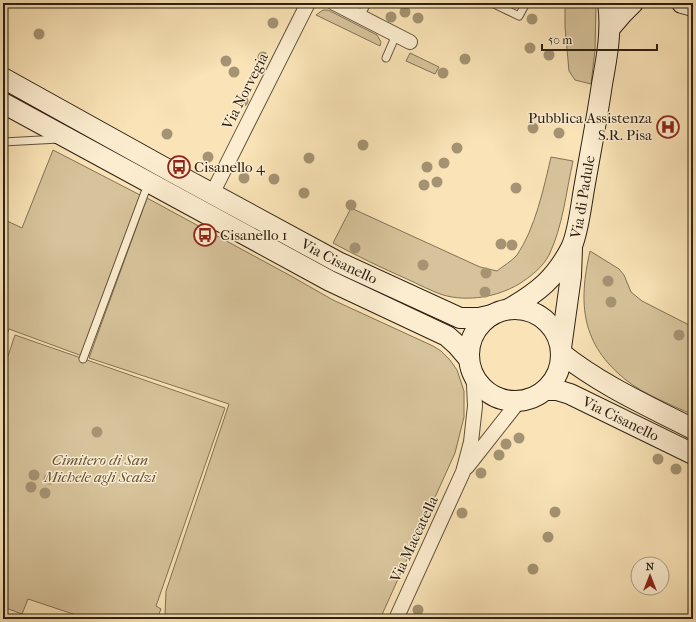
<svg xmlns="http://www.w3.org/2000/svg" width="696" height="622" viewBox="0 0 696 622" font-family="'IM FELL French Canon',serif">
	<style>
		.green { fill: #d7c39b; stroke: #827257 }
		.lines { fill: none; stroke-linecap: round; stroke-linejoin: round }
		.lane-casing { stroke: #60513c; stroke-width: 9 }
		.street-casing { stroke: #60513c; stroke-width: 16 }
		.secondary-casing { stroke: #2d2013; stroke-width: 22 }
		.lane { stroke: #fcedd0; stroke-width: 7 }
		.street { stroke: #fcedd0; stroke-width: 14 }
		.secondary { stroke: #fcedd0; stroke-width: 20 }
		.tree { fill: #a59373 }
		.labels { text-anchor: middle; dominant-baseline: central; stroke-width: 3; stroke-linejoin: round; paint-order: stroke }
		.street-label { font-size: 15px; fill: #2d2013; stroke: #fcedd0 }
		.poi-label { font-size: 15px; fill: #2d2013; stroke: #fcedd0; text-anchor: start }
		.park-label { font-size: 15px; font-style: italic; fill: #60513c; stroke: #fcedd0 }
	</style>
	<rect width="100%" height="100%" fill="#fae4b7"/>
	<filter id="stains"><feTurbulence type="fractalNoise" baseFrequency=".005" numOctaves="4"/><feColorMatrix values="0 0 0 0 .2 0 0 0 0 .09 0 0 0 0 .02 0 0 0 .5 -.17"/></filter>
	<radialGradient id="worn" r=".72"><stop offset=".6" stop-color="#630" stop-opacity="0"/><stop offset="1" stop-color="#630" stop-opacity=".3"/></radialGradient>
	<!-- green -->
	<g class="green">
		<path d="M 565,3 L 596,3 L 595,50 L 591,84 L 575,80 L 569,71 L 565,27 Z"/>
		<path d="M 323,10 L 328,10 L 377,35 L 381,42 L 380,46 L 316,15 Z"/>
		<path d="M 410,53 L 439,67 L 435,74 L 406,61 Z"/>
		<path d="M 53,150 L 140,195 L 82,356 L 9,329 L 3,346 L 3,219 L 22,228 Z"/>
		<path d="M 551,157 L 573,161 C 566,192 563,226 549,255 C 543,267 530,277 519,284 C 497,297 468,302 443,295 C 431,291 418,284 407,279 C 382,268 357,256 333,243 L 351,208 L 480,267 L 497,271 C 503,266 512,261 517,255 C 535,229 544,187 551,157 Z"/>
		<path d="M 147,198 L 291,276 L 333,300 L 433,346 L 441,351 L 450,360 L 457,370 L 464,391 L 464,417 L 455,453 L 380,619 L 164,619 L 165,615 L 166,591 L 229,404 L 89,358 Z"/>
		<path d="M 590,251 L 619,269 L 624,275 L 631,292 L 642,301 L 693,327 L 693,415 C 672,405 643,394 626,380 C 581,344 578,304 590,251 Z"/>
		<path d="M 15,335 L 225,408 L 156,606 L 161,609 L 157,619 L 88,619 L 28,599 L 22,614 L 3,607 L 3,371 Z"/>
	</g>
	<g class="lines">
		<!-- lane casing -->
		<g class="lane-casing">
			<g id="lane">
				<path d="M 492,3 L 519,16 L 526,3"/>
				<path d="M 360,17 L 367,3"/>
				<path d="M 386,58 L 396,35"/>
				<path d="M 3,142 L 59,139"/>
				<path d="M 83,359 L 148,184"/>
			</g>
		</g>
		<!-- street casing -->
		<g class="street-casing">
			<g id="street">
				<path d="M 334,3 L 410,42"/>
				<path d="M 212,194 L 308,3"/>
				<path d="M 467,467 L 519,401"/>
				<path d="M 396,619 L 463,472 L 471,442 L 475,406 L 474,385 L 471,368"/>
			</g>
		</g>
		<!-- secondary casing -->
		<g class="secondary-casing">
			<g id="secondary">
				<path d="M 682,3 L 693,6"/>
				<path d="M 610,28 L 622,14 L 633,3"/>
				<path id="s1" d="M 3,78 L 174,173 L 338,262 L 460,318 L 479,318 L 492,315"/>
				<path d="M 3,103 L 330,281 L 447,336 L 457,345 L 469,359"/>
				<circle cx="515" cy="355" r="46"/>
				<path id="s2" d="M 509,309 C 538,292 555,279 571,248 C 578,234 581,206 584,189 C 590,154 597,119 602,84 C 607,57 612,30 608,3"/>
				<path d="M 561,348 L 571,276 L 572,248"/>
				<path d="M 561,353 C 601,385 648,406 693,429"/>
				<path id="s3" d="M 546,390 L 557,390 L 570,394 L 693,454"/>
			</g>
		</g>
		<!-- lane -->
		<use href="#lane" class="lane"/>
		<!-- street -->
		<use href="#street" class="street"/>
		<!-- secondary -->
		<use href="#secondary" class="secondary"/>
	</g>
	<!-- trees -->
	<g class="tree">
		<circle cx="405" cy="12" r="5.5"/>
		<circle cx="391" cy="17" r="5.5"/>
		<circle cx="418" cy="18" r="5.5"/>
		<circle cx="532" cy="19" r="5.5"/>
		<circle cx="273" cy="23" r="5.5"/>
		<circle cx="39" cy="34" r="5.5"/>
		<circle cx="530" cy="48" r="5.5"/>
		<circle cx="549" cy="55" r="5.5"/>
		<circle cx="263" cy="57" r="5.5"/>
		<circle cx="465" cy="59" r="5.5"/>
		<circle cx="226" cy="61" r="5.5"/>
		<circle cx="234" cy="72" r="5.5"/>
		<circle cx="443" cy="73" r="5.5"/>
		<circle cx="243" cy="101" r="5.5"/>
		<circle cx="533" cy="128" r="5.5"/>
		<circle cx="559" cy="133" r="5.5"/>
		<circle cx="167" cy="134" r="5.5"/>
		<circle cx="363" cy="145" r="5.5"/>
		<circle cx="457" cy="148" r="5.5"/>
		<circle cx="208" cy="157" r="5.5"/>
		<circle cx="309" cy="158" r="5.5"/>
		<circle cx="444" cy="163" r="5.5"/>
		<circle cx="427" cy="167" r="5.5"/>
		<circle cx="244" cy="178" r="5.5"/>
		<circle cx="274" cy="179" r="5.5"/>
		<circle cx="437" cy="182" r="5.5"/>
		<circle cx="424" cy="185" r="5.5"/>
		<circle cx="516" cy="188" r="5.5"/>
		<circle cx="304" cy="193" r="5.5"/>
		<circle cx="351" cy="205" r="5.5"/>
		<circle cx="501" cy="244" r="5.5"/>
		<circle cx="512" cy="245" r="5.5"/>
		<circle cx="355" cy="248" r="5.5"/>
		<circle cx="423" cy="265" r="5.5"/>
		<circle cx="486" cy="273" r="5.5"/>
		<circle cx="608" cy="281" r="5.5"/>
		<circle cx="485" cy="292" r="5.5"/>
		<circle cx="611" cy="302" r="5.5"/>
		<circle cx="679" cy="335" r="5.5"/>
		<circle cx="97" cy="432" r="5.5"/>
		<circle cx="519" cy="438" r="5.5"/>
		<circle cx="506" cy="444" r="5.5"/>
		<circle cx="499" cy="455" r="5.5"/>
		<circle cx="658" cy="459" r="5.5"/>
		<circle cx="676" cy="469" r="5.5"/>
		<circle cx="481" cy="473" r="5.5"/>
		<circle cx="34" cy="475" r="5.5"/>
		<circle cx="49" cy="479" r="5.5"/>
		<circle cx="31" cy="487" r="5.5"/>
		<circle cx="45" cy="493" r="5.5"/>
		<circle cx="555" cy="512" r="5.5"/>
		<circle cx="462" cy="513" r="5.5"/>
		<circle cx="548" cy="537" r="5.5"/>
		<circle cx="533" cy="569" r="5.5"/>
		<circle cx="418" cy="610" r="5.5"/>
	</g>
	<!-- icons -->
	<defs>
		<g id="hospital-ring" transform="scale(1.15)"><circle r="9.5" fill="#fcedd0" stroke="#8f2418" stroke-width="1.5"/><path d="M-5-5h3v3.5h4V-5h3V5h-3V1.5h-4V5h-3Z" fill="#8f2418"/></g>
		<g id="bus-ring" transform="scale(1.15)"><circle r="9.5" fill="#fcedd0" stroke="#8f2418" stroke-width="1.5"/><path d="M-5-6H5V4H4V6H2V4H-2V6H-4V4H-5ZM-3.5-4V0h7V-4ZM-3.5 1.2v1.5H-2V1.2ZM2 1.2v1.5H3.5V1.2Z" fill="#8f2418"/></g>
	</defs>
	<g fill-rule="evenodd">
		<use href="#hospital-ring" x="668" y="127"/>
		<use href="#bus-ring" x="179" y="167"/>
		<use href="#bus-ring" x="205" y="235"/>
	</g>
	<g class="labels">
		<!-- street labels -->
		<g class="street-label">
			<text transform="translate(245 91) rotate(-63)">Via Norvegia</text>
			<text stroke="none"><textPath href="#s2" startOffset="141">Via di Padule</textPath></text>
			<text stroke="none"><textPath href="#s1" startOffset="383">Via Cisanello</textPath></text>
			<text stroke="none"><textPath href="#s3" startOffset="81">Via Cisanello</textPath></text>
			<text transform="translate(414 539) rotate(-65)">Via Maccatella</text>
		</g>
		<!-- poi labels -->
		<g class="poi-label">
			<text x="652" y="118" text-anchor="end">Pubblica Assistenza<tspan x="652" dy="17">S.R. Pisa</tspan></text>
			<text x="194" y="167">Cisanello 4</text>
			<text x="220" y="235">Cisanello 1</text>
		</g>
		<!-- park labels -->
		<g class="park-label">
			<text x="100" y="460">Cimitero di San<tspan x="100" dy="17">Michele agli Scalzi</tspan></text>
		</g>
	</g>
	<!-- margin -->
	<rect width="696" height="622" fill="none" stroke="#fae4b7" stroke-width="16"/>
	<rect x="4" y="4" width="688" height="614" fill="none" stroke="#2d2013" stroke-width="2"/>
	<rect x="8" y="8" width="680" height="606" fill="none" stroke="#2d2013"/>
	<!-- north arrow -->
	<g transform="translate(650 576)"><circle r="19" fill="#fcedd0" stroke="#a99b84"/>
	<path d="M0-3L7 15L0 10L-7 15Z" fill="#8f2418"/>
	<text y="-6" font-size="11" font-weight="bold" text-anchor="middle" fill="#2d2013">N</text>
	</g>
	<!-- scale -->
	<path d="M542 44v6h115v-6" fill="none" stroke="#2d2013" stroke-width="2"/>
	<text x="548" y="44" font-size="12" fill="#2d2013" stroke="#fcedd0" stroke-width="3" paint-order="stroke">50 m</text>
	<rect width="100%" height="100%" filter="url(#stains)"/>
	<rect width="100%" height="100%" fill="url(#worn)"/>
</svg>
